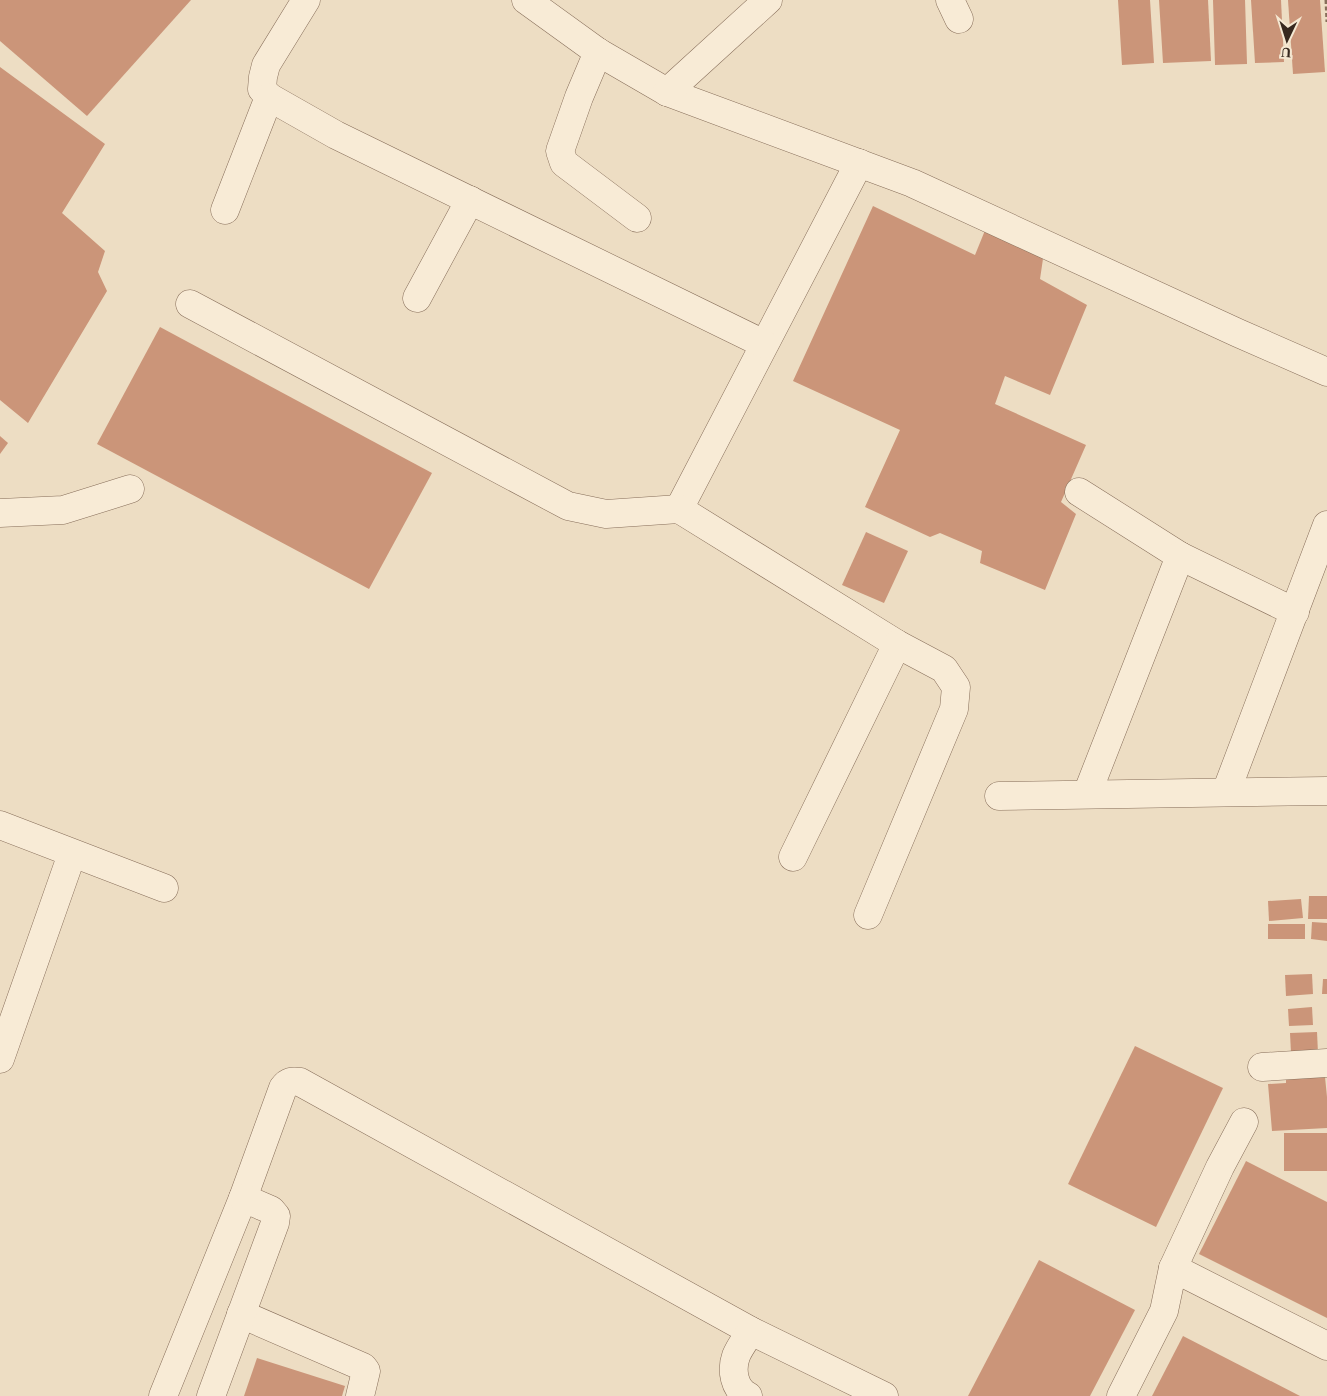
<svg xmlns="http://www.w3.org/2000/svg" width="1327" height="1396" viewBox="0 0 1327 1396" font-family="'Times New Roman',serif">
	<style>
		.building { fill: #cb9579 }
		.lines { fill: none; stroke-linecap: round; stroke-linejoin: round }
		.minor-casing { stroke: #876e5a; stroke-width: 29 }
		.path { stroke: #876e5a; stroke-width: 3; stroke-dasharray: 4 2.5; stroke-linecap: butt }
		.minor { stroke: #f8ebd6; stroke-width: 28 }
	</style>
	<rect width="100%" height="100%" fill="#edddc3"/>
	<!-- building -->
	<g class="building">
		<path d="M 0,0 L 191,0 L 87,116 L 0,41 Z"/>
		<path d="M 1118,0 L 1150,0 L 1154,63 L 1122,65 Z"/>
		<path d="M 1159,0 L 1208,0 L 1211,61 L 1163,63 Z"/>
		<path d="M 1213,0 L 1245,0 L 1247,64 L 1215,65 Z"/>
		<path d="M 1251,0 L 1281,0 L 1284,62 L 1255,63 Z"/>
		<path d="M 1288,0 L 1320,0 L 1325,72 L 1293,74 Z"/>
		<path d="M 0,67 L 105,144 L 62,213 L 105,251 L 98,272 L 107,291 L 28,423 L 0,400 Z"/>
		<path d="M 873,206 L 975,255 L 988,223 L 1044,252 L 1040,279 L 1087,305 L 1050,395 L 1005,376 L 995,404 L 1086,445 L 1061,502 L 1076,514 L 1045,590 L 980,563 L 982,551 L 940,533 L 930,537 L 865,507 L 900,430 L 793,381 Z"/>
		<path d="M 160,327 L 432,473 L 369,589 L 97,444 Z"/>
		<path d="M 0,436 L 8,443 L 0,454 Z"/>
		<path d="M 866,532 L 908,551 L 884,603 L 842,585 Z"/>
		<path d="M 1309,896 L 1327,896 L 1327,919 L 1308,919 Z"/>
		<path d="M 1301,899 L 1303,918 L 1269,921 L 1268,901 Z"/>
		<path d="M 1312,922 L 1327,923 L 1327,941 L 1311,939 Z"/>
		<rect x="1268" y="924" width="37" height="15"/>
		<path d="M 1312,974 L 1313,994 L 1286,996 L 1285,975 Z"/>
		<path d="M 1323,979 L 1327,979 L 1327,994 L 1322,994 Z"/>
		<path d="M 1312,1007 L 1313,1025 L 1289,1026 L 1288,1009 Z"/>
		<path d="M 1317,1032 L 1318,1053 L 1291,1053 L 1290,1033 Z"/>
		<path d="M 1135,1046 L 1223,1088 L 1156,1227 L 1068,1184 Z"/>
		<path d="M 1324,1067 L 1327,1097 L 1327,1128 L 1272,1131 L 1268,1084 L 1286,1083 L 1286,1071 Z"/>
		<rect x="1284" y="1133" width="43" height="38"/>
		<path d="M 1246,1161 L 1327,1202 L 1327,1318 L 1199,1254 Z"/>
		<path d="M 1039,1260 L 1135,1310 L 1090,1396 L 968,1396 Z"/>
		<path d="M 1183,1336 L 1300,1396 L 1152,1396 Z"/>
		<path d="M 257,1358 L 345,1386 L 342,1396 L 244,1396 Z"/>
	</g>
	<g class="lines">
		<!-- minor casing -->
		<g class="minor-casing">
			<g id="minor">
				<path d="M 526,0 L 598,52 L 667,92 L 912,183 L 1238,333 L 1327,372"/>
				<path d="M 950,0 L 959,19"/>
				<path d="M 598,52 L 579,97 L 560,151 L 564,163 L 637,218"/>
				<path d="M 667,92 L 768,0"/>
				<path d="M 269,97 L 262,89 L 263,77 L 266,65 L 306,0"/>
				<path d="M 859,163 L 679,509 L 897,644 L 944,669 L 956,687 L 954,709 L 868,915"/>
				<path d="M 225,210 L 269,97 L 336,135 L 764,344"/>
				<path d="M 417,298 L 470,200"/>
				<path d="M 190,304 L 568,506 L 606,514 L 679,509"/>
				<path d="M 1079,492 L 1180,556 L 1295,612"/>
				<path d="M 0,513 L 63,510 L 130,489"/>
				<path d="M 1226,792 L 1327,525"/>
				<path d="M 1087,794 L 1180,556"/>
				<path d="M 999,796 L 1327,791"/>
				<path d="M 0,825 L 164,888"/>
				<path d="M 793,857 L 897,644"/>
				<path d="M 0,1059 L 72,854"/>
				<path d="M 1262,1067 L 1327,1063"/>
				<path d="M 1173,1268 L 1327,1346"/>
				<path d="M 241,1314 L 363,1367 L 366,1371 L 360,1396"/>
				<path d="M 163,1396 L 243,1198 L 283,1088 C 288,1081 292,1081 300,1082 L 751,1331 L 884,1396"/>
				<path d="M 211,1396 L 275,1223 L 276,1216 L 271,1210 L 243,1198"/>
				<path d="M 748,1396 C 734,1389 731,1370 736,1356 C 739,1348 746,1339 751,1331"/>
				<path d="M 1121,1396 L 1164,1311 L 1173,1268 L 1220,1167 L 1244,1122"/>
			</g>
		</g>
		<!-- path -->
		<path class="path" d="M 1326,0 L 1327,22"/>
		<!-- minor -->
		<use href="#minor" class="minor"/>
	</g>
	<!-- north arrow -->
	<g transform="translate(1287 40) rotate(184)" stroke="#f5e8d2" stroke-width="4" paint-order="stroke">
	<path d="M0-4L9 19L0 12L-9 19Z" fill="#37281e"/>
	<text y="-8" font-size="14" font-weight="bold" text-anchor="middle" fill="#37281e">U</text>
	</g>
</svg>
